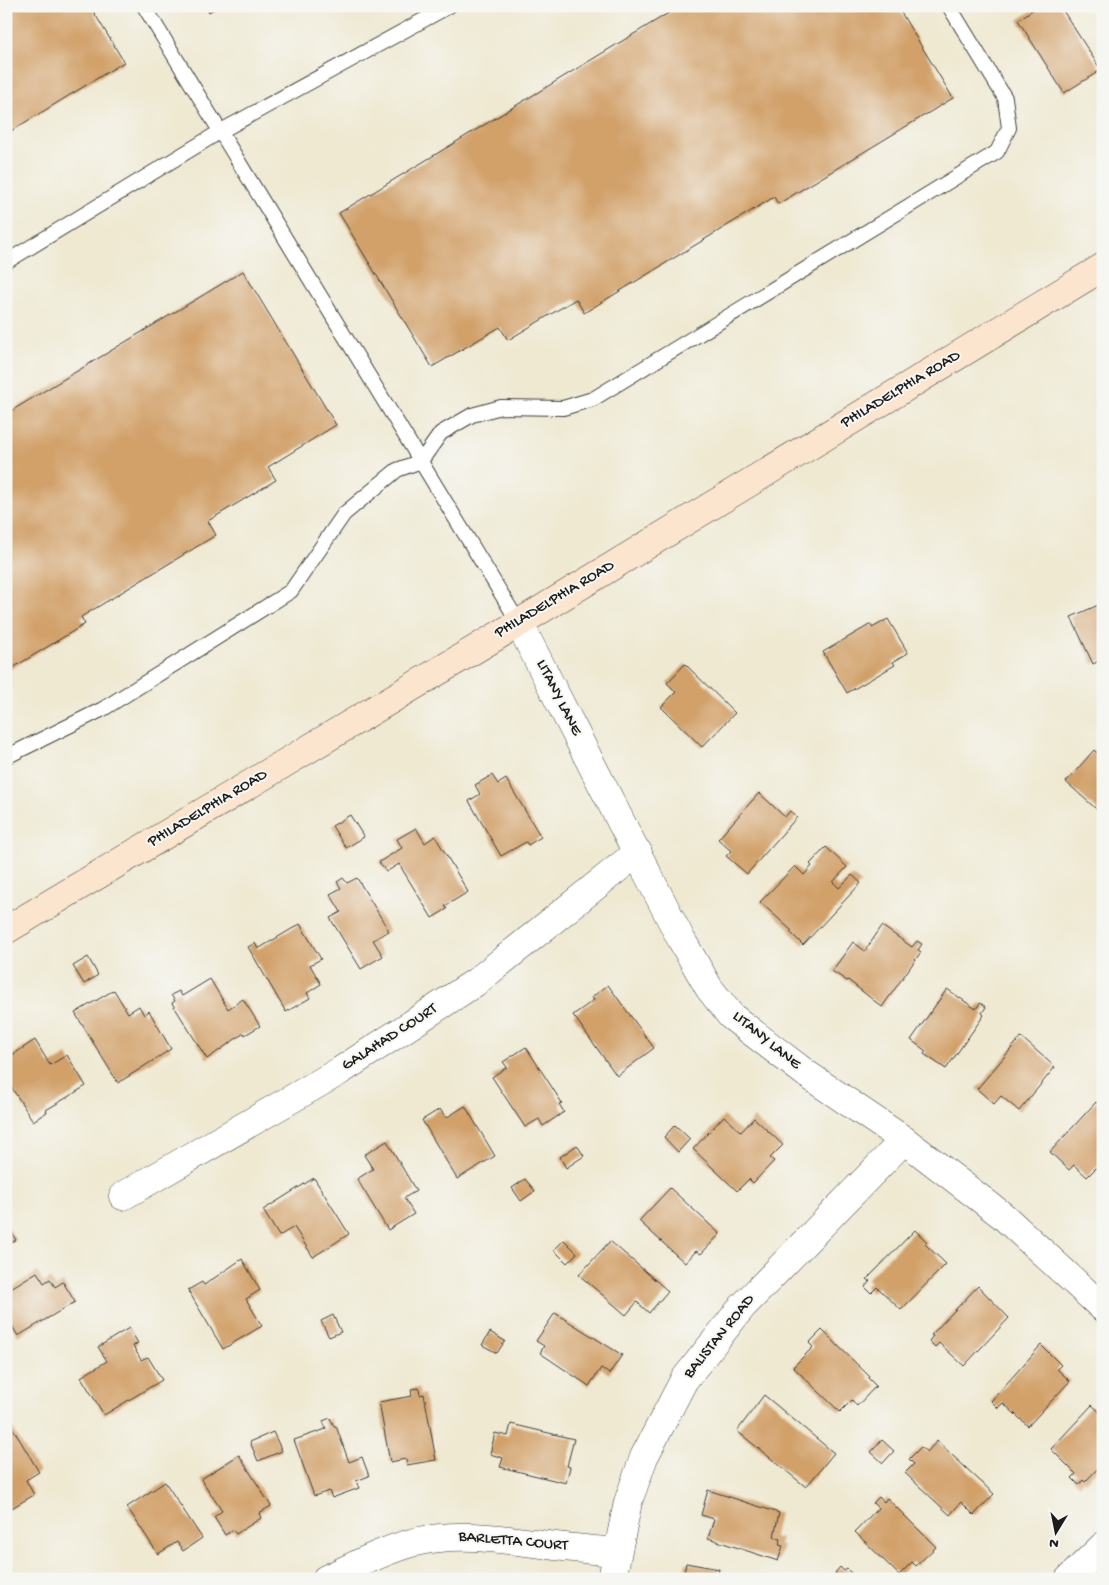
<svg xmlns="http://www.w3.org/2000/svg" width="1109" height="1585" viewBox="0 0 1109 1585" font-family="'Gochi Hand',sans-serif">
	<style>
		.building { fill: #d2a16b }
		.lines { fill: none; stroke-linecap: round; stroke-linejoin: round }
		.service-casing { stroke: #3c3b37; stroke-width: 16 }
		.minor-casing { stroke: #3c3b37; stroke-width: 29 }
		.secondary-casing { stroke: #3c3b37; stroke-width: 29 }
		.service { stroke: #fff; stroke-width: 14 }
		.minor { stroke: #fff; stroke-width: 28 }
		.secondary { stroke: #fce5cf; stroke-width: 28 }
		.labels { text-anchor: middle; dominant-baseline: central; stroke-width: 4; stroke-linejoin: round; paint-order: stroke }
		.street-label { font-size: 16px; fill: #1c1c1c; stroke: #f6f6f2 }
	</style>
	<rect width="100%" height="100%" fill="#f6f6f2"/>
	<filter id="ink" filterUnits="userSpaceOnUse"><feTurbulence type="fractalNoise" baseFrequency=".02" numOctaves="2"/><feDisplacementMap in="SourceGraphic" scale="10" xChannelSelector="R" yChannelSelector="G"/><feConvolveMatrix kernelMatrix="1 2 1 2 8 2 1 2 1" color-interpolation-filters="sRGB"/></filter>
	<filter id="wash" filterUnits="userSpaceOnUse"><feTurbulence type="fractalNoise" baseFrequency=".0096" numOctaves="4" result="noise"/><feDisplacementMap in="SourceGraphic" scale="20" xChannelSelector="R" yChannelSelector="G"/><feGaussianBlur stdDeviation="1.12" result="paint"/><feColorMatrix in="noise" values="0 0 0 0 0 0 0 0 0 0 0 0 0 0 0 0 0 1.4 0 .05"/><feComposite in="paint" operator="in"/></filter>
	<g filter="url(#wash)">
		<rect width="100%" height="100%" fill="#efe9d2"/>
		<g id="blocks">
			<!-- building -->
			<g class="building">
				<path d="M 6,6 L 90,6 L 124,62 L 6,134 Z"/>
				<path d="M 205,6 L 219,6 L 209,12 Z"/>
				<path d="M 680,6 L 897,6 L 953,98 L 778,204 L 774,197 L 584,313 L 576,299 L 508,340 L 500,327 L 432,367 L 339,213 Z"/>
				<path d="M 1038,6 L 1060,6 L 1101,70 L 1064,93 L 1018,20 Z"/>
				<path d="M 243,271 L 336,425 L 268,467 L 276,480 L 208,521 L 216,535 L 81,617 L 85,624 L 6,672 L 6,414 Z"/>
				<path d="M 1103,603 L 1103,665 L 1101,660 L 1093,664 L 1071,617 Z"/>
				<path d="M 888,619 L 908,653 L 893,662 L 895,665 L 847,693 L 823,652 L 871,624 L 872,628 Z"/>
				<path d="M 685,664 L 735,713 L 702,747 L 661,707 L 676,692 L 667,683 Z"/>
				<path d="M 1094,750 L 1103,758 L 1103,815 L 1066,782 Z"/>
				<path d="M 492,775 L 498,784 L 506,779 L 541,837 L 528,845 L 526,842 L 501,856 L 469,801 L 480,794 L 475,785 Z"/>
				<path d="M 759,793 L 785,817 L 790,811 L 797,817 L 747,874 L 726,856 L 731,851 L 718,839 Z"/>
				<path d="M 350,815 L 364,837 L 346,848 L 332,826 Z"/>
				<path d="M 416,828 L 425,843 L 435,836 L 468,892 L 445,906 L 447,909 L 432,918 L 399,864 L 386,872 L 379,862 L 402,848 L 397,839 Z"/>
				<path d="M 826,847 L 847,867 L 833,882 L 839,888 L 852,875 L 861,883 L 803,945 L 790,932 L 792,931 L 760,902 L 795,866 L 804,875 L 812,866 L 810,864 Z"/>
				<path d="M 343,878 L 347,883 L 357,878 L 389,931 L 373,940 L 383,956 L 361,969 L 330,918 L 341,912 L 330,894 L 341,888 L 337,882 Z"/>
				<path d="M 300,924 L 321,959 L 310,965 L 321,984 L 307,993 L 310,998 L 286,1012 L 248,947 L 255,943 L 258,949 Z"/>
				<path d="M 882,926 L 912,947 L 917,941 L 922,944 L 918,950 L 921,952 L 882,1007 L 848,980 L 847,981 L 832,971 L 853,942 L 865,951 Z"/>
				<path d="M 88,957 L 98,975 L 84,984 L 73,966 Z"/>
				<path d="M 210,979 L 228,1009 L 243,999 L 260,1026 L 245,1035 L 244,1033 L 207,1059 L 172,1003 L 175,1001 L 171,995 L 179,991 L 182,996 Z"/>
				<path d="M 608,985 L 654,1048 L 617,1076 L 573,1015 L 594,1000 L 592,997 Z"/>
				<path d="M 947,989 L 976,1009 L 980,1003 L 986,1007 L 982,1013 L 984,1015 L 946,1069 L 924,1054 L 926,1051 L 911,1040 Z"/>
				<path d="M 114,990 L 128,1013 L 139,1006 L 144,1015 L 149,1011 L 171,1049 L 118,1083 L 75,1013 Z"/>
				<path d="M 1021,1037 L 1055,1067 L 1019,1111 L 1001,1096 L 994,1104 L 977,1089 Z"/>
				<path d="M 35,1040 L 50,1065 L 67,1055 L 86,1086 L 46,1110 L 47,1112 L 33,1121 L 6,1079 L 6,1059 Z"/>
				<path d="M 526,1047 L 562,1103 L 559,1104 L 564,1112 L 543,1126 L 539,1119 L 525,1127 L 492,1077 L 507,1067 L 503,1062 Z"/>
				<path d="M 1096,1102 L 1103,1108 L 1103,1161 L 1087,1177 L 1074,1165 L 1069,1170 L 1050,1152 Z"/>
				<path d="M 465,1106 L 495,1156 L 457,1179 L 422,1120 L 440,1109 L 446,1118 Z"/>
				<path d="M 724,1116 L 741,1132 L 754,1118 L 783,1145 L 770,1158 L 774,1161 L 753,1183 L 749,1179 L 737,1191 L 693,1149 Z"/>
				<path d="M 675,1125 L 690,1139 L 678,1152 L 664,1137 Z"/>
				<path d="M 387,1141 L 416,1191 L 404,1198 L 414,1214 L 388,1230 L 357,1179 L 373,1169 L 364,1155 Z"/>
				<path d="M 577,1145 L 584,1156 L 566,1168 L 560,1157 Z"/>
				<path d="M 314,1178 L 349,1234 L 313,1257 L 294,1227 L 279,1236 L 263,1210 Z"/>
				<path d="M 525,1179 L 535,1191 L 521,1201 L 512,1188 Z"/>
				<path d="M 670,1188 L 720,1234 L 701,1254 L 696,1251 L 685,1263 L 639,1221 Z"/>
				<path d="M 6,1224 L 16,1240 L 6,1246 Z"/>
				<path d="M 915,1230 L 927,1242 L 925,1244 L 946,1264 L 901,1310 L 877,1287 L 871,1293 L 865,1287 L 870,1281 L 867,1279 Z"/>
				<path d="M 564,1240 L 577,1253 L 567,1263 L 554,1250 Z"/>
				<path d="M 610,1241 L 668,1291 L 649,1313 L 637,1302 L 626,1315 L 579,1275 Z"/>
				<path d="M 242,1259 L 260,1290 L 246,1299 L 262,1326 L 223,1349 L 188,1290 L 202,1282 L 204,1285 Z"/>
				<path d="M 37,1272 L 44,1283 L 50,1279 L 55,1287 L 63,1282 L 75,1302 L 18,1336 L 6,1316 L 6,1291 Z"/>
				<path d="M 978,1286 L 1009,1318 L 964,1366 L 939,1343 L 935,1347 L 929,1341 L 933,1336 L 931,1335 Z"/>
				<path d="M 555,1313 L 622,1355 L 609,1374 L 601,1368 L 589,1386 L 540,1353 L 544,1346 L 536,1341 Z"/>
				<path d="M 333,1315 L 341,1332 L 329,1337 L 321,1321 Z"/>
				<path d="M 129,1328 L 138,1343 L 133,1346 L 141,1360 L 148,1357 L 162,1380 L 104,1415 L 81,1377 L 107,1361 L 98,1347 Z"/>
				<path d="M 822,1330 L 869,1376 L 868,1378 L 876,1386 L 857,1406 L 852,1400 L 840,1412 L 793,1367 L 813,1347 L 809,1343 Z"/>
				<path d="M 490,1332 L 505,1341 L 497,1353 L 482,1345 Z"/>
				<path d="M 1041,1345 L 1061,1365 L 1057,1369 L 1070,1381 L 1028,1426 L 1003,1403 L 998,1408 L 991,1401 Z"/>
				<path d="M 419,1388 L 420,1395 L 424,1394 L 436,1460 L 407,1465 L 406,1459 L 390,1462 L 379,1402 L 412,1396 L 411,1389 Z"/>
				<path d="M 764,1395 L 834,1453 L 806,1487 L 737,1431 Z"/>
				<path d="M 1092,1405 L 1103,1415 L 1103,1463 L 1085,1482 L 1083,1480 L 1079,1485 L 1072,1478 L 1076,1474 L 1051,1449 Z"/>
				<path d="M 6,1417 L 39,1472 L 26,1480 L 34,1495 L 10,1509 L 6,1503 Z"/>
				<path d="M 330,1418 L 334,1426 L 336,1426 L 349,1462 L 362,1457 L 369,1476 L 356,1481 L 359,1488 L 332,1498 L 329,1491 L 314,1496 L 294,1440 L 326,1429 L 323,1421 Z"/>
				<path d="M 511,1424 L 574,1439 L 567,1466 L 570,1467 L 566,1483 L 500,1467 L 503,1458 L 490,1454 L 495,1433 L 508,1436 Z"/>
				<path d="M 273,1432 L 282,1451 L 258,1461 L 250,1442 Z"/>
				<path d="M 882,1440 L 894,1451 L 883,1463 L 871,1452 Z"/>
				<path d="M 937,1441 L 994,1494 L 974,1515 L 961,1502 L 950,1515 L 905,1473 L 914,1464 L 909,1459 L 921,1447 L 927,1452 Z"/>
				<path d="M 239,1455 L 271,1506 L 259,1513 L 261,1518 L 236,1534 L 233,1530 L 225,1535 L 214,1517 L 222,1511 L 201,1479 Z"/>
				<path d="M 165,1482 L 202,1538 L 183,1551 L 177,1542 L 158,1554 L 127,1507 Z"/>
				<path d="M 708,1490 L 779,1513 L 774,1537 L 781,1539 L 779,1545 L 783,1546 L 778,1561 L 708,1538 L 714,1519 L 701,1515 Z"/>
				<path d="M 879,1497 L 884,1502 L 887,1498 L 936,1547 L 916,1566 L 912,1562 L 899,1575 L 855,1532 L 878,1508 L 873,1503 Z"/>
				<path d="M 686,1563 L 719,1569 L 717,1579 L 683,1579 Z"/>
				<path d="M 840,1567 L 844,1571 L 847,1569 L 857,1579 L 838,1579 L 840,1577 L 835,1573 Z"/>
			</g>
		</g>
	</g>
	<g filter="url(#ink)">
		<use href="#blocks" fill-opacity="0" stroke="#3c3b37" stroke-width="1"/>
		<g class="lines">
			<!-- service casing -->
			<g class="service-casing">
				<g id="service">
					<path d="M 144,6 L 519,623"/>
					<path d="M 6,262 L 221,131 L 449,6"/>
					<path d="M 6,757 L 103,709 L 291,591 L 344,514 L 397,470 L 421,461 L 441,433 L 472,415 L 501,407 L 563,408 L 593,399 L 997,152 L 1009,128 L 1005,98 L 949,6"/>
				</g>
			</g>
			<!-- minor casing -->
			<g class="minor-casing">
				<g id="minor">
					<path d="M 519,623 L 681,939 L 709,988 L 731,1016 L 808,1075 L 904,1140 L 1003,1216 L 1103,1308"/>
					<path d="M 123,1196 L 340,1071 L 476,982 L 638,852"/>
					<path d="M 326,1579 C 354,1566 382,1551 411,1543 C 457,1531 502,1539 548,1545 C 571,1548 594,1550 616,1552"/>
					<path d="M 612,1579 L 628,1502 L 644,1457 L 684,1380 L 742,1307 L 904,1140"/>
					<path d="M 1069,1579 L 1103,1546"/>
				</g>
			</g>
			<!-- secondary casing -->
			<g class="secondary-casing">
				<path id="secondary" d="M 6,930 L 519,623 L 1103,267"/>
			</g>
			<!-- service -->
			<use href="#service" class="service"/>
			<!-- minor -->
			<use href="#minor" class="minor"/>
			<!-- secondary -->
			<use href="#secondary" class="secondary"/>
		</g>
	</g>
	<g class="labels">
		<!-- street labels -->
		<g class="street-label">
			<text transform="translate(901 390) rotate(-31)">PHILADELPHIA ROAD</text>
			<text transform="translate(555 600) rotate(-31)">PHILADELPHIA ROAD</text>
			<text transform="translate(558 698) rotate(63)">LITANY LANE</text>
			<text transform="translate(208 809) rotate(-31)">PHILADELPHIA ROAD</text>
			<text transform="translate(390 1038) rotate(-33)">GALAHAD COURT</text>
			<text transform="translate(766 1041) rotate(39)">LITANY LANE</text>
			<text transform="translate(720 1337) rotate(-51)">BALISTAN ROAD</text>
			<text transform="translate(513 1542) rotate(5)">BARLETTA COURT</text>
		</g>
	</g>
	<!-- margin -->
	<rect width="1109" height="1585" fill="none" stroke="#f6f6f2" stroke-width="25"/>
	<!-- north arrow -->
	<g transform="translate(1056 1532) rotate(190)" stroke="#f6f6f2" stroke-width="4" paint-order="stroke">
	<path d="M0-4L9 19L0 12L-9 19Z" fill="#1c1c1c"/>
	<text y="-8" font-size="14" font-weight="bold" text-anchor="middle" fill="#1c1c1c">N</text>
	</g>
</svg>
